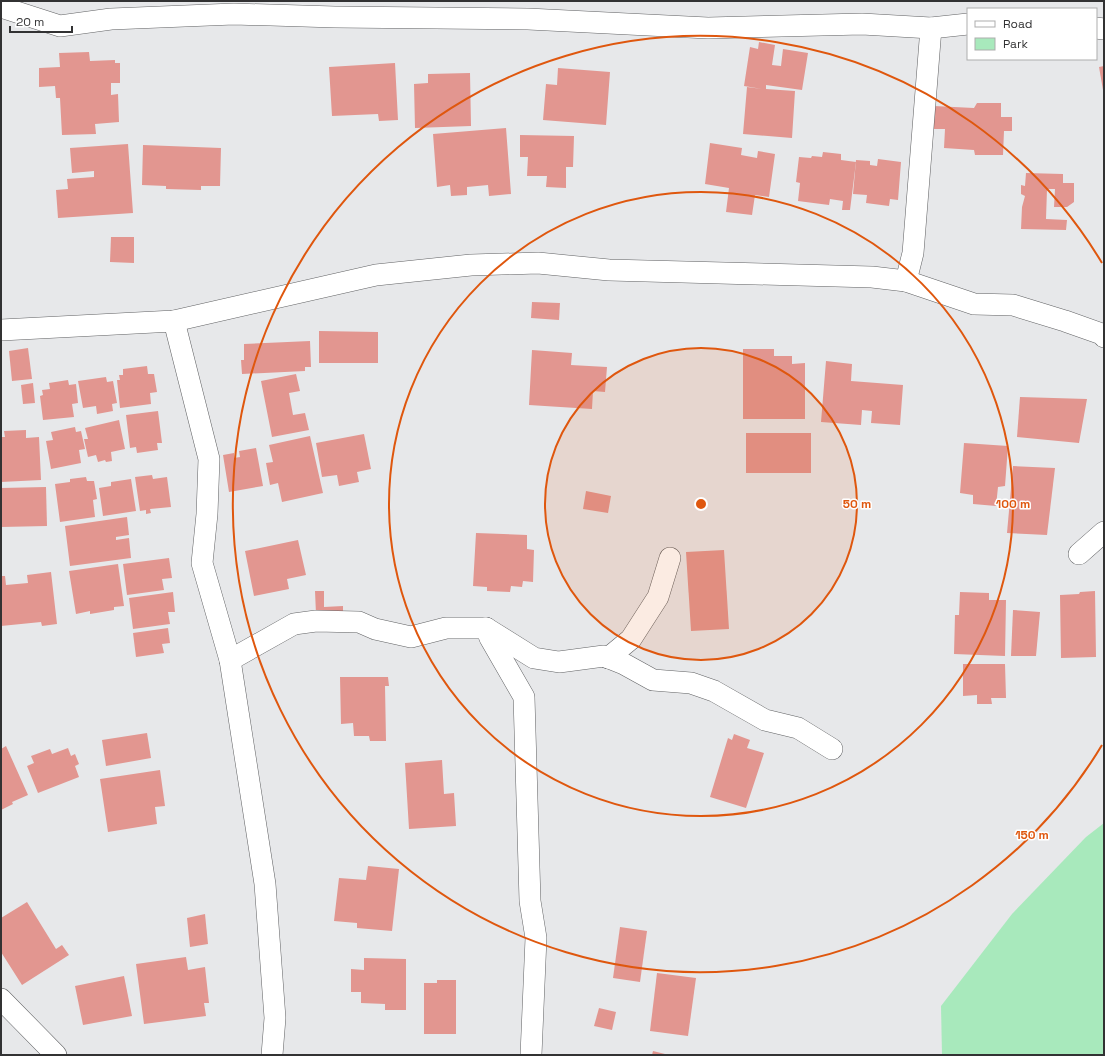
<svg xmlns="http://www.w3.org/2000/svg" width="1105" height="1056" viewBox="0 0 1105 1056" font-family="'Space Grotesk',sans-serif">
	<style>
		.green { fill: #a8e9bc }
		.building { fill: #e29690 }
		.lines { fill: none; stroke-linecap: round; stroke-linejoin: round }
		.minor-casing { stroke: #616264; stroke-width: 22 }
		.minor { stroke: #fff; stroke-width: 21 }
		.ring { fill: none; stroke: #df570e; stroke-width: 2 }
		.centre { fill: #df570e; stroke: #fff; stroke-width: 2 }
		.ring-label { font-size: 12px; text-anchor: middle; font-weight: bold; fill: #df570e; stroke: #fff; stroke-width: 3; stroke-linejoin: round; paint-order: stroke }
	</style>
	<rect width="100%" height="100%" fill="#e7e8ea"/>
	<!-- green -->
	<path class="green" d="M 1104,823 L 1104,1055 L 942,1055 L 941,1006 L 1012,914 L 1086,837 Z"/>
	<!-- building -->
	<g class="building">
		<path d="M 759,42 L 775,45 L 772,65 L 781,66 L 783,49 L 808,53 L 802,90 L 766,85 L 766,89 L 795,91 L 792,138 L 743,134 L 747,87 L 762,89 L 744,86 L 750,47 L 758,49 Z"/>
		<path d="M 89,52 L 90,61 L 115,60 L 115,63 L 120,63 L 120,83 L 111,83 L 111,95 L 118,94 L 119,122 L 95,124 L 96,134 L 62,135 L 60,98 L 56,98 L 55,86 L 39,87 L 39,68 L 60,67 L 59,53 Z"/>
		<path d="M 395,63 L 398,120 L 379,121 L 378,114 L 332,116 L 329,67 Z"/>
		<path d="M 1104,66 L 1104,90 L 1103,90 L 1099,67 Z"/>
		<path d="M 558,68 L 610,72 L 606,125 L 543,120 L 546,84 L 557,85 Z"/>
		<path d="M 470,73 L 471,126 L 415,128 L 414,84 L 428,83 L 428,74 Z"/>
		<path d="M 977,103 L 1001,103 L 1001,117 L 1012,117 L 1012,131 L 1004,131 L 1003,155 L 975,155 L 974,150 L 944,148 L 945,129 L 933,129 L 934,106 L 974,108 Z"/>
		<path d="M 506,128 L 511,194 L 489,196 L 488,185 L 467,187 L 467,195 L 451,196 L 450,185 L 437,187 L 433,134 Z"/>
		<path d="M 520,135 L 574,136 L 573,167 L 566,167 L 566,188 L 546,187 L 547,176 L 527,176 L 528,157 L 520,157 Z"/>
		<path d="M 710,143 L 742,148 L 741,155 L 757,158 L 758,151 L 775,154 L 769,197 L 755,195 L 752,215 L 726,212 L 729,188 L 705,184 Z"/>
		<path d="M 128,144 L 133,213 L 58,218 L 56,190 L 68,189 L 67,179 L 94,177 L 94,171 L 72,173 L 70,148 Z"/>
		<path d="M 143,145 L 221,148 L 220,186 L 201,186 L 201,190 L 166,189 L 166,186 L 142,185 Z"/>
		<path d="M 823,152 L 841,154 L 841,160 L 856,162 L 850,210 L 842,210 L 843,201 L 830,199 L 829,205 L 798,201 L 800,183 L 796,182 L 799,157 L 811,158 L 812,156 L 822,157 Z"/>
		<path d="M 878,159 L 901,162 L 898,200 L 890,199 L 889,206 L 866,203 L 867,195 L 853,194 L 856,160 L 870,161 L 870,165 L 877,166 Z"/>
		<path d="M 1026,173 L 1063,174 L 1063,183 L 1074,183 L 1074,202 L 1067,207 L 1054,207 L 1055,189 L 1047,189 L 1046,219 L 1067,220 L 1066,230 L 1021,229 L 1022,207 L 1025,196 L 1021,194 L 1021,185 L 1025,186 Z"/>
		<path d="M 111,237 L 134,237 L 134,263 L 110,262 Z"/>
		<path d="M 532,302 L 560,303 L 559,320 L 531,318 Z"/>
		<path d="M 319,331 L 378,332 L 378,363 L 319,363 Z"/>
		<path d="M 310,341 L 311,367 L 305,367 L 305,371 L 242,374 L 241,360 L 244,360 L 244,344 Z"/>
		<path d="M 28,348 L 32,379 L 12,381 L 9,351 Z"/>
		<path d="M 743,349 L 774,349 L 774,356 L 792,356 L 792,364 L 805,363 L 805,419 L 743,419 Z"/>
		<path d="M 532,350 L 572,353 L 571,365 L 607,367 L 605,392 L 593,391 L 592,409 L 529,405 Z"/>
		<path d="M 826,361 L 852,364 L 851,381 L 903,385 L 900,425 L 871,423 L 872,411 L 862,410 L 861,425 L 821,422 Z"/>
		<path d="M 147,366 L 148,374 L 154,374 L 157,392 L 150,393 L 151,404 L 120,408 L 117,380 L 120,380 L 119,375 L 123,375 L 123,369 Z"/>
		<path d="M 296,374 L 300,391 L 289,393 L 293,415 L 305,413 L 309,430 L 272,437 L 261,381 Z"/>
		<path d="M 106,377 L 107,382 L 113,381 L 117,403 L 112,404 L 113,411 L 97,414 L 96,406 L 83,408 L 78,381 Z"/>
		<path d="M 68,380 L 69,385 L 76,384 L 78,403 L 72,404 L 74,417 L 43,420 L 40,396 L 43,395 L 42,390 L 50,389 L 49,383 Z"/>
		<path d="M 33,383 L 35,403 L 23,404 L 21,385 Z"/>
		<path d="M 1020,397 L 1087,399 L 1079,443 L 1017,437 Z"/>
		<path d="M 158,411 L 162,443 L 157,443 L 158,450 L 137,453 L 136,447 L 130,448 L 126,415 Z"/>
		<path d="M 119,420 L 125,449 L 111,452 L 112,461 L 106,462 L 105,460 L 98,462 L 96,455 L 88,457 L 84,439 L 88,439 L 85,428 Z"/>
		<path d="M 75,427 L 76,432 L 81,431 L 85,449 L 79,450 L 81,463 L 51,469 L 46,441 L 53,440 L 51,432 Z"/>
		<path d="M 26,430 L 26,438 L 39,437 L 41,480 L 1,482 L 1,437 L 5,437 L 4,431 Z"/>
		<rect x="746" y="433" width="65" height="40"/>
		<path d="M 364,434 L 371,469 L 357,472 L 359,482 L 339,486 L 337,475 L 322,477 L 316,443 Z"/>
		<path d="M 310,436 L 323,493 L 282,502 L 278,483 L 270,485 L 266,463 L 273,462 L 269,445 Z"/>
		<path d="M 964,443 L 1008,446 L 1005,486 L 998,487 L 996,506 L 973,504 L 973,495 L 960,493 Z"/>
		<path d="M 256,448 L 263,486 L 229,492 L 223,455 L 234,453 L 234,458 L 240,457 L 239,451 Z"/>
		<path d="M 1013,466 L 1055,468 L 1047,535 L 1007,533 Z"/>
		<path d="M 152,475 L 153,479 L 167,477 L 171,507 L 150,509 L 151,513 L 146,514 L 146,510 L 140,511 L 135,477 Z"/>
		<path d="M 86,477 L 87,481 L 94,481 L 97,499 L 93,500 L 95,517 L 60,522 L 55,484 L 70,482 L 70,479 Z"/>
		<path d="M 131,479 L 136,511 L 103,516 L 99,488 L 111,486 L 111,482 Z"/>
		<path d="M 46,487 L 47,526 L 1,527 L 1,488 Z"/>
		<path d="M 586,491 L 611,496 L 608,513 L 583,509 Z"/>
		<path d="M 127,517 L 129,535 L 116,537 L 116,540 L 129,538 L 131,558 L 70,566 L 65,526 Z"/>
		<path d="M 476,533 L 527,535 L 527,549 L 534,550 L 533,582 L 523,581 L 522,587 L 511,586 L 510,592 L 487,591 L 487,587 L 473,586 Z"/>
		<path d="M 298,540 L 306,575 L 287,579 L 289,589 L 254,596 L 245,551 Z"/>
		<path d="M 724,550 L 729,629 L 691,631 L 686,552 Z"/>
		<path d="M 169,558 L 172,578 L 162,579 L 164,590 L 127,595 L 123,564 Z"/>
		<path d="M 118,564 L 124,606 L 114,607 L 114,610 L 90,614 L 90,611 L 76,614 L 69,571 Z"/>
		<path d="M 51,572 L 57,624 L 42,626 L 41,622 L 1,626 L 1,576 L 5,576 L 6,585 L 28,583 L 27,575 Z"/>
		<path d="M 315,591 L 324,591 L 324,607 L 343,606 L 343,614 L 316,614 Z"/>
		<path d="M 1095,591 L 1096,657 L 1061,658 L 1060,595 L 1079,594 L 1080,592 Z"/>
		<path d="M 173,592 L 175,612 L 168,612 L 170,624 L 133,629 L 129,598 Z"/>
		<path d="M 960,592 L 989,593 L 989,600 L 1006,600 L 1005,656 L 954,654 L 955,615 L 959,615 Z"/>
		<path d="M 1013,610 L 1040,612 L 1036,656 L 1011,656 Z"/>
		<path d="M 168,628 L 170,643 L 162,644 L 164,653 L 136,657 L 133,633 Z"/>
		<path d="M 963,664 L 1005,664 L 1006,698 L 991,698 L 992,704 L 977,704 L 977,695 L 963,696 Z"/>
		<path d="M 340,677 L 388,677 L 389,686 L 385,686 L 386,741 L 370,741 L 369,736 L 354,736 L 353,723 L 341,724 Z"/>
		<path d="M 147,733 L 151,758 L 106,766 L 102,740 Z"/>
		<path d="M 734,734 L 750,740 L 747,748 L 764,753 L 746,808 L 710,797 L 728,738 L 732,740 Z"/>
		<path d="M 6,746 L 28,795 L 12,802 L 13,804 L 1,810 L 1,749 Z"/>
		<path d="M 68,748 L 71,756 L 75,754 L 79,764 L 75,766 L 79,777 L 38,793 L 27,766 L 34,763 L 31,756 L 50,749 L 52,754 Z"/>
		<path d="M 442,760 L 444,794 L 454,793 L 456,826 L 409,829 L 405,763 Z"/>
		<path d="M 160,770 L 165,806 L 155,807 L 157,824 L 108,832 L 100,779 Z"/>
		<path d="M 368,866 L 399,869 L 392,931 L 357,928 L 357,923 L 334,921 L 339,878 L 366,880 Z"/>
		<path d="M 27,902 L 56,949 L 62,945 L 69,955 L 22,985 L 1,952 L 1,918 Z"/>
		<path d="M 205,914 L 208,944 L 190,947 L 187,918 Z"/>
		<path d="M 620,927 L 647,931 L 640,982 L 613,978 Z"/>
		<path d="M 186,957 L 188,970 L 205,967 L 209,1003 L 204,1003 L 206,1016 L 144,1024 L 136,964 Z"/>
		<path d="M 364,958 L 406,959 L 406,1010 L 385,1010 L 385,1004 L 361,1003 L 361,992 L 351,992 L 351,969 L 364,970 Z"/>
		<path d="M 657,973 L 696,978 L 688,1036 L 650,1031 Z"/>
		<path d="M 124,976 L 132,1016 L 83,1025 L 75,986 Z"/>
		<path d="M 437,980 L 456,980 L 456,1034 L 424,1034 L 424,983 L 437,983 Z"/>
		<path d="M 599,1008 L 616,1012 L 612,1030 L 594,1026 Z"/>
		<path d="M 653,1051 L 665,1054 L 665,1055 L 652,1055 Z"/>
	</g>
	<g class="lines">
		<!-- minor casing -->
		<g class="minor-casing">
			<g id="minor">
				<path d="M 1,7 L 60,26 L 111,19 L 234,14 L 335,17 L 528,19 L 708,28 L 862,24 L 931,28 L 968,24"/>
				<path d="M 1096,28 L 1104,29"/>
				<path d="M 906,281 L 913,253 L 931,28"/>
				<path d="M 174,321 L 209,459 L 207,514 L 202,563 L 230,660 L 265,884 L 275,1018 L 272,1055"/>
				<path d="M 1,330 L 174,321 L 376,275 L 471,265 L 538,263 L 609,270 L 872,277 L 906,281 L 974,304 L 1013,305 L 1065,321 L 1102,334 L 1104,337"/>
				<path d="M 1079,554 L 1104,532"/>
				<path d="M 486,628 L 534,658 L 559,662 L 604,656 L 624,664 L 653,680 L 691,683 L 714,691 L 765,720 L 798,728 L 832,749"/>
				<path d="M 608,658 L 631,639 L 658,597 L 670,558"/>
				<path d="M 230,660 L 294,624 L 316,621 L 359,622 L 375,629 L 411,637 L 446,628 L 486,628 L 490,638 L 524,697 L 530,901 L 536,938 L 531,1055"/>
				<path d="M 1,999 L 56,1055"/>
			</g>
		</g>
		<!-- minor -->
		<use href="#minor" class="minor"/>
	</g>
	<!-- distance rings -->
	<circle cx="701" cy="504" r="156" fill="#df570e" fill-opacity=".12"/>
	<g class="ring">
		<circle cx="701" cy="504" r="156"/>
		<circle cx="701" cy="504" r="312"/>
		<path d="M1102 745A468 468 0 1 1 1102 263"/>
	</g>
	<circle cx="701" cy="504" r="6" class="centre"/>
	<g class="ring-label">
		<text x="857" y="508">50 m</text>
		<text x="1013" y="508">100 m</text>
		<text x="1032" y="839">150 m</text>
	</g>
	<!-- border -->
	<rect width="1105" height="1056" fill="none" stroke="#323233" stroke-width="4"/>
	<!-- legend -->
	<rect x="967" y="8" width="130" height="52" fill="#ffffff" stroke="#adadad"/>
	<rect x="975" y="21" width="20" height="6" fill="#ffffff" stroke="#adadad"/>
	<text x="1003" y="28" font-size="12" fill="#323233">Road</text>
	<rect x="975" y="38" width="20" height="12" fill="#a8e9bc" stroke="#adadad"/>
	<text x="1003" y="48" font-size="12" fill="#323233">Park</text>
	<!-- scale -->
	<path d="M10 26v6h62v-6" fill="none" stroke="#323233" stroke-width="2"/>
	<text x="16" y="26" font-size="12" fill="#323233" stroke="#ffffff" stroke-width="3" paint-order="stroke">20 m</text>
</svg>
